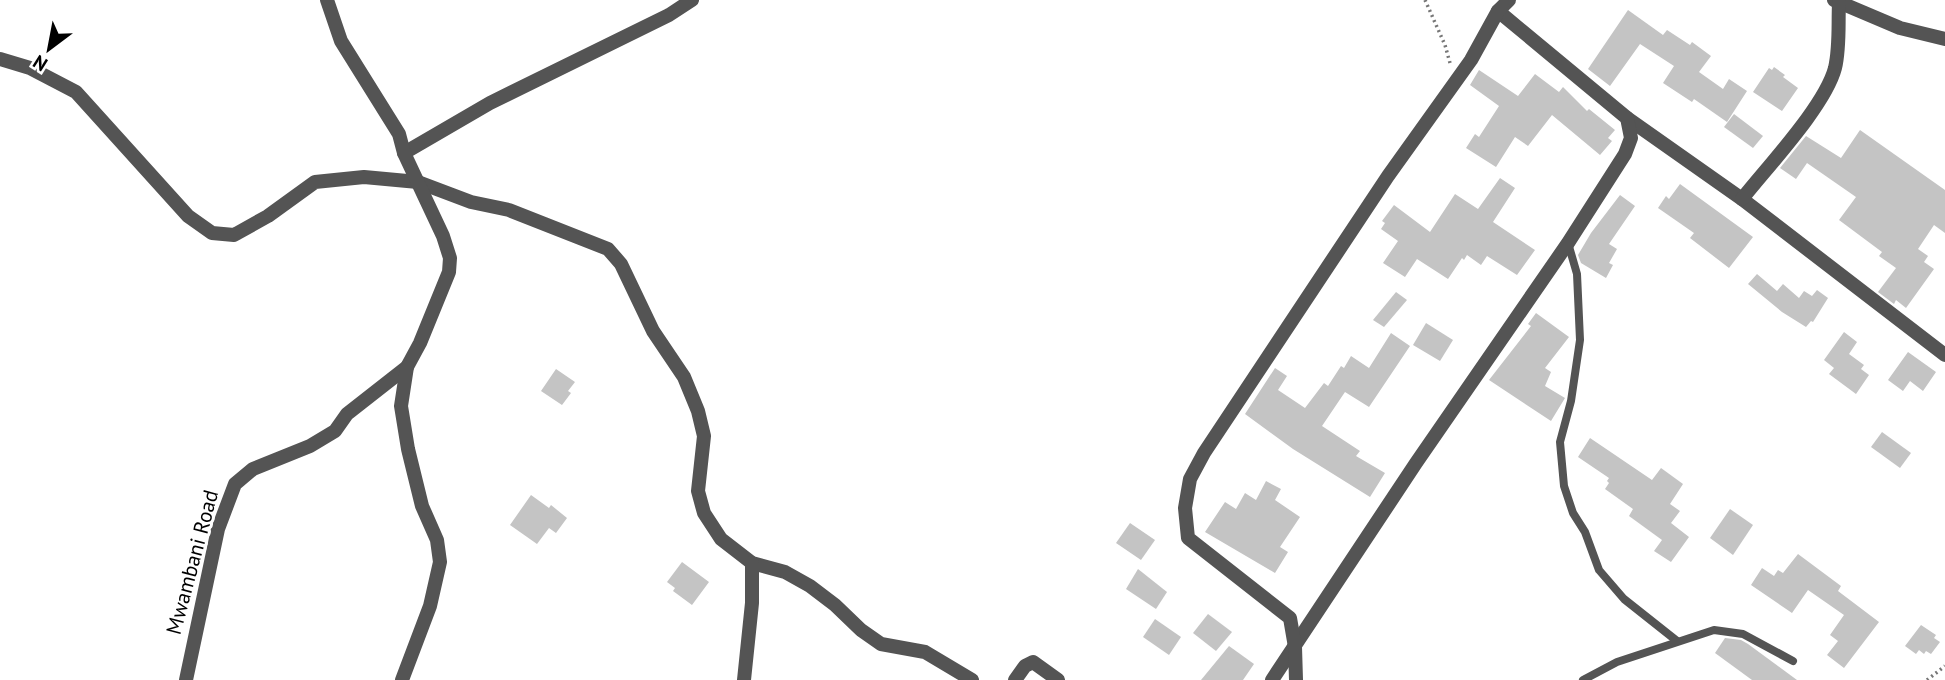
<svg xmlns="http://www.w3.org/2000/svg" width="1945" height="680" viewBox="0 0 1945 680" font-family="'PT Sans',sans-serif">
	<style>
		.building { fill: #c4c4c4 }
		.lines { fill: none; stroke-linecap: round; stroke-linejoin: round }
		.path { stroke: #767676; stroke-width: 3.5; stroke-dasharray: 2 3.5; stroke-linecap: butt }
		.lane { stroke: #545454; stroke-width: 8 }
		.street { stroke: #545454; stroke-width: 14 }
		.labels { text-anchor: middle; dominant-baseline: central; stroke-width: 6; stroke-linejoin: round; paint-order: stroke }
		.street-label { font-size: 21px; fill: #000; stroke: #fff }
	</style>
	<rect width="100%" height="100%" fill="#fff"/>
	<!-- building -->
	<g class="building">
		<path d="M 1628,10 L 1663,35 L 1667,30 L 1690,45 L 1692,42 L 1711,56 L 1699,72 L 1723,89 L 1729,79 L 1747,91 L 1727,122 L 1694,99 L 1692,102 L 1663,83 L 1674,66 L 1640,44 L 1610,86 L 1588,69 Z"/>
		<path d="M 1774,67 L 1785,75 L 1783,77 L 1798,88 L 1782,111 L 1753,92 L 1769,68 L 1772,70 Z"/>
		<path d="M 1479,70 L 1518,96 L 1535,74 L 1559,92 L 1563,87 L 1587,111 L 1589,109 L 1615,130 L 1608,138 L 1612,141 L 1600,155 L 1552,115 L 1528,146 L 1515,137 L 1496,167 L 1466,148 L 1475,134 L 1479,137 L 1499,106 L 1470,85 Z"/>
		<path d="M 1734,114 L 1763,136 L 1753,148 L 1724,127 Z"/>
		<path d="M 1860,130 L 1945,190 L 1945,233 L 1934,225 L 1918,249 L 1928,256 L 1924,262 L 1934,269 L 1906,308 L 1896,300 L 1894,304 L 1878,292 L 1896,268 L 1879,256 L 1882,252 L 1839,220 L 1856,197 L 1807,163 L 1796,179 L 1780,168 L 1806,136 L 1841,158 Z"/>
		<path d="M 1500,178 L 1515,188 L 1493,222 L 1535,250 L 1517,275 L 1487,256 L 1481,265 L 1467,255 L 1464,260 L 1462,258 L 1448,279 L 1417,259 L 1405,277 L 1383,263 L 1398,241 L 1381,229 L 1385,223 L 1382,221 L 1394,205 L 1430,232 L 1455,194 L 1478,209 Z"/>
		<path d="M 1680,184 L 1753,237 L 1729,268 L 1690,238 L 1694,233 L 1658,208 L 1666,196 L 1669,199 Z"/>
		<path d="M 1620,195 L 1635,206 L 1609,244 L 1617,249 L 1609,263 L 1613,265 L 1606,278 L 1581,263 L 1578,255 L 1591,233 Z"/>
		<path d="M 1757,274 L 1777,291 L 1783,284 L 1799,298 L 1804,291 L 1812,296 L 1817,290 L 1828,298 L 1813,322 L 1811,321 L 1806,327 L 1782,312 L 1748,284 Z"/>
		<path d="M 1396,292 L 1407,300 L 1384,327 L 1373,320 Z"/>
		<path d="M 1536,313 L 1569,337 L 1545,368 L 1551,372 L 1545,386 L 1565,398 L 1551,421 L 1489,380 L 1531,326 L 1528,324 Z"/>
		<path d="M 1426,323 L 1453,340 L 1440,361 L 1413,345 Z"/>
		<path d="M 1844,332 L 1857,342 L 1849,354 L 1864,365 L 1861,369 L 1869,375 L 1856,394 L 1829,374 L 1834,368 L 1824,360 Z"/>
		<path d="M 1391,333 L 1410,346 L 1369,407 L 1345,392 L 1322,426 L 1360,451 L 1356,456 L 1385,473 L 1370,497 L 1293,449 L 1245,414 L 1275,368 L 1287,376 L 1278,390 L 1305,408 L 1324,383 L 1328,386 L 1341,366 L 1344,368 L 1351,356 L 1369,368 Z"/>
		<path d="M 1908,352 L 1936,372 L 1923,391 L 1910,381 L 1903,391 L 1888,380 Z"/>
		<path d="M 556,369 L 575,382 L 568,391 L 571,393 L 562,405 L 541,391 Z"/>
		<path d="M 1882,432 L 1911,453 L 1900,468 L 1871,447 Z"/>
		<path d="M 1590,438 L 1652,480 L 1661,468 L 1683,484 L 1670,504 L 1680,511 L 1671,523 L 1689,537 L 1671,562 L 1654,551 L 1662,540 L 1629,516 L 1633,509 L 1605,489 L 1609,483 L 1607,481 L 1609,478 L 1578,457 Z"/>
		<path d="M 1266,481 L 1281,489 L 1275,500 L 1300,517 L 1280,547 L 1288,552 L 1275,573 L 1205,532 L 1225,502 L 1236,509 L 1245,493 L 1256,500 Z"/>
		<path d="M 531,495 L 549,508 L 551,505 L 567,518 L 556,533 L 549,528 L 537,544 L 510,525 Z"/>
		<path d="M 1730,509 L 1753,525 L 1733,555 L 1710,538 Z"/>
		<path d="M 1130,523 L 1155,540 L 1141,560 L 1116,543 Z"/>
		<path d="M 1798,554 L 1841,586 L 1838,591 L 1879,622 L 1844,668 L 1827,655 L 1838,641 L 1830,635 L 1844,615 L 1808,590 L 1792,613 L 1751,585 L 1762,568 L 1774,576 L 1778,570 L 1783,573 Z"/>
		<path d="M 682,562 L 709,582 L 692,605 L 673,591 L 675,588 L 667,582 Z"/>
		<path d="M 1138,569 L 1167,592 L 1156,609 L 1126,589 Z"/>
		<path d="M 1208,614 L 1232,632 L 1216,651 L 1193,633 Z"/>
		<path d="M 1155,619 L 1181,637 L 1169,655 L 1143,637 Z"/>
		<path d="M 1921,625 L 1936,635 L 1934,638 L 1940,642 L 1931,654 L 1926,651 L 1924,654 L 1919,650 L 1916,654 L 1905,646 Z"/>
		<path d="M 1725,638 L 1741,640 L 1748,644 L 1797,680 L 1752,680 L 1715,653 Z"/>
		<path d="M 1229,646 L 1254,664 L 1243,680 L 1201,680 Z"/>
	</g>
	<g class="lines">
		<!-- path -->
		<g class="path">
			<path d="M 1425,0 L 1445,45 L 1450,63"/>
			<path d="M 1927,680 L 1945,666"/>
		</g>
		<!-- lane -->
		<g class="lane">
			<path d="M 1568,243 L 1577,274 L 1580,340 L 1571,401 L 1560,442 L 1564,486 L 1573,513 L 1585,532 L 1599,570 L 1624,599 L 1677,641"/>
			<path d="M 1583,680 L 1617,662 L 1714,630 L 1743,634 L 1793,661"/>
		</g>
		<!-- street -->
		<g class="street">
			<path d="M 1834,0 L 1900,28 L 1945,39"/>
			<path d="M 0,59 L 30,68 L 76,92 L 188,216 L 212,233 L 234,235 L 268,216 L 315,182 L 364,177 L 418,182 L 471,202 L 509,210 L 608,249 L 621,264 L 653,331 L 684,377 L 698,411 L 704,436 L 698,491 L 704,513 L 721,539 L 752,563 L 785,572 L 810,586 L 835,605 L 861,630 L 881,644 L 925,652 L 972,680"/>
			<path d="M 1627,118 L 1742,199 L 1945,355"/>
			<path d="M 404,153 L 490,103 L 669,15 L 692,0"/>
			<path d="M 1742,199 C 1768,166 1825,106 1835,68 C 1840,47 1838,24 1839,3"/>
			<path d="M 186,680 L 218,529 L 235,484 L 253,469 L 310,446 L 335,431 L 347,414 L 407,367 L 420,343 L 449,272 L 450,258 L 443,236 L 404,153 L 399,134 L 341,41 L 327,0"/>
			<path d="M 402,680 L 430,606 L 440,562 L 437,540 L 422,506 L 408,449 L 401,406 L 407,367"/>
			<path d="M 744,680 L 752,603 L 752,563"/>
			<path d="M 1015,680 L 1025,666 L 1033,662 L 1058,680"/>
			<path d="M 1272,680 L 1416,463 L 1568,243 L 1625,154 L 1631,138 L 1627,118 L 1498,11"/>
			<path d="M 1296,680 L 1295,647 L 1290,618 L 1188,538 L 1185,508 L 1190,479 L 1204,453 L 1388,176 L 1471,60 L 1498,11 L 1509,0"/>
		</g>
	</g>
	<g class="labels">
		<!-- street labels -->
		<g class="street-label">
			<text transform="translate(192 562) rotate(-75)">Mwambani Road</text>
		</g>
	</g>
	<!-- north arrow -->
	<g transform="translate(49 49) rotate(212)" stroke="#ffffff" stroke-width="5" paint-order="stroke">
	<path d="M0-5L12 26L0 18L-12 26Z" fill="#000000"/>
	<text y="-10" font-size="19" font-weight="bold" text-anchor="middle" fill="#000000">N</text>
	</g>
</svg>
